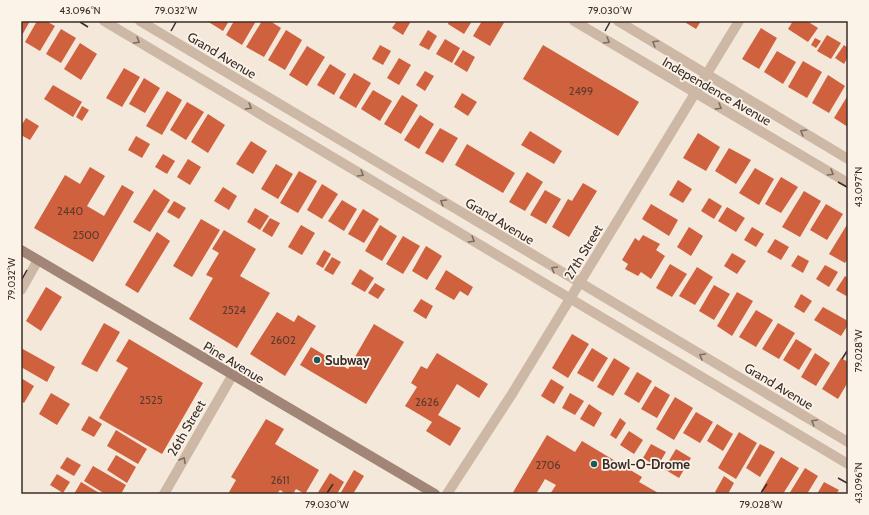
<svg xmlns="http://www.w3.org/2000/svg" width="869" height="515" viewBox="0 0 869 515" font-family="Cabin,sans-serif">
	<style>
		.building { fill: #cf613e }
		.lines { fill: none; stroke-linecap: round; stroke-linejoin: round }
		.street { stroke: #cdb8a6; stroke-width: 10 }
		.secondary { stroke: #a18677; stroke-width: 10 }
		.oneway { stroke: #7c6c61 }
		.ticks { fill: none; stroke: #392d28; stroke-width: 1.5 }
		.poi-dot { fill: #1a595d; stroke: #fbf2e8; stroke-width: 1.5 }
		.labels { text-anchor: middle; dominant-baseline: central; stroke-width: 3.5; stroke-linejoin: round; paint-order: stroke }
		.number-label { font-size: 11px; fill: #5e3a2e }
		.street-label { font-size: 13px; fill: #392d28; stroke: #fbf2e8 }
		.poi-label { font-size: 13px; font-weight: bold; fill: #392d28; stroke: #fbf2e8; text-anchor: start }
		.neatline { fill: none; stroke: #392d28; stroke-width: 1.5 }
		.ticks-label { font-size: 10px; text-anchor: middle; fill: #392d28 }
	</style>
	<rect width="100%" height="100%" fill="#f4e8db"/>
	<!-- building -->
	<g class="building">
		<path d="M 21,21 L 30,21 L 21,37 Z"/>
		<path d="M 37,21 L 46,21 L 55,26 L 40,51 L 25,42 Z"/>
		<path d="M 207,21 L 229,21 L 223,31 Z"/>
		<path d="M 234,21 L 256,21 L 242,45 L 226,35 Z"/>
		<path d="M 262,21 L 270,21 L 281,28 L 264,57 L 246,47 Z"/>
		<path d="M 397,21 L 411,21 L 403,35 L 392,28 Z"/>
		<path d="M 449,21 L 472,21 L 464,34 L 448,24 Z"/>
		<path d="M 482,21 L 505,21 L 490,46 L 473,36 Z"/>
		<path d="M 683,21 L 701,21 L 696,29 Z"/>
		<path d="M 793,21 L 807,21 L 818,28 L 808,42 L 788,29 Z"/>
		<path d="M 761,28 L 777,38 L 759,69 L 742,59 Z"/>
		<path d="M 61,29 L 76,38 L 61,63 L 46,54 Z"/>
		<path d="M 286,30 L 302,40 L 285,70 L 268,60 Z"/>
		<path d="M 428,30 L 437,36 L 429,50 L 419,45 Z"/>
		<path d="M 827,35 L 841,43 L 831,59 L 817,51 Z"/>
		<path d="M 815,38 L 821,41 L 816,48 L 811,45 Z"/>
		<path d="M 445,39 L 460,48 L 452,63 L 436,54 Z"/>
		<path d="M 80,43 L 97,54 L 81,80 L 64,69 Z"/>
		<path d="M 380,45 L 391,51 L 383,65 L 372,59 Z"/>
		<path d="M 543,45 L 639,102 L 618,136 L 523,79 Z"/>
		<path d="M 844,45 L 848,48 L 848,57 L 844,64 L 835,58 Z"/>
		<path d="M 307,46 L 325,57 L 307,86 L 289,75 Z"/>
		<path d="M 463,50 L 475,57 L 467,72 L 454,64 Z"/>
		<path d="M 777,51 L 796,62 L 783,84 L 764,72 Z"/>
		<path d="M 399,58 L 411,65 L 399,85 L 387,78 Z"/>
		<path d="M 803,61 L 822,72 L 807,98 L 788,87 Z"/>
		<path d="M 330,64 L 346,74 L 334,95 L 317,85 Z"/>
		<path d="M 124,68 L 140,77 L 122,107 L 106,98 Z"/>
		<path d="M 425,71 L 434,76 L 425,91 L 416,85 Z"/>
		<path d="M 354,73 L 371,83 L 356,108 L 339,98 Z"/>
		<path d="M 828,75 L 845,86 L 829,113 L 812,103 Z"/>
		<path d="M 144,78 L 160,88 L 145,113 L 129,104 Z"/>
		<path d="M 53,85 L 82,102 L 73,117 L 44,99 Z"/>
		<path d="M 373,90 L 392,101 L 380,121 L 361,109 Z"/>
		<path d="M 167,91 L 182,100 L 162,135 L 146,126 Z"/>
		<path d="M 462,93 L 477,102 L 468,116 L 454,107 Z"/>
		<path d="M 402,95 L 418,105 L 401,134 L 384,124 Z"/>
		<path d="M 848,95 L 848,127 L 834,118 Z"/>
		<path d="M 187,102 L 204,112 L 186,140 L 170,130 Z"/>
		<path d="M 82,106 L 89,110 L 82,121 L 76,117 Z"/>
		<path d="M 208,114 L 225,125 L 208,153 L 191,142 Z"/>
		<path d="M 420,115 L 434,124 L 419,149 L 404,140 Z"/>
		<path d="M 26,118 L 39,126 L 30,140 L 21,135 L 21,126 Z"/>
		<path d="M 440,128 L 458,138 L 443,163 L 425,153 Z"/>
		<path d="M 530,131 L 562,151 L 554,164 L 521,145 Z"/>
		<path d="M 698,133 L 720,147 L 706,171 L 683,158 Z"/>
		<path d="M 136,136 L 150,144 L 142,158 L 128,150 Z"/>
		<path d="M 251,141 L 267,151 L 253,174 L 236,164 Z"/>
		<path d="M 467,144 L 515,173 L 503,193 L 455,165 Z"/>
		<path d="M 729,148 L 751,160 L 736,184 L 715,171 Z"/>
		<path d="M 163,154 L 175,161 L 167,174 L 155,167 Z"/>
		<path d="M 188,159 L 201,167 L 190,185 L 177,177 Z"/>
		<path d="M 276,164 L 293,174 L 278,199 L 261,189 Z"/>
		<path d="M 90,167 L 105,176 L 87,206 L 104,216 L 122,185 L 134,192 L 93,262 L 34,228 L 65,175 L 80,184 Z"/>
		<path d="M 755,168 L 774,179 L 759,205 L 739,193 Z"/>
		<path d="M 299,171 L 317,181 L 298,213 L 280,203 Z"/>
		<path d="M 527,172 L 543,182 L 525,211 L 509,202 Z"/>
		<path d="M 781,177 L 798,187 L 781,213 L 765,204 Z"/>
		<path d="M 678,180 L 692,189 L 683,203 L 669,195 Z"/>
		<path d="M 583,183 L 597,191 L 569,237 L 552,227 L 568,199 L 572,201 Z"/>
		<path d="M 322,184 L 338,194 L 322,219 L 307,210 Z"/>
		<path d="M 223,187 L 237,196 L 229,210 L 214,201 Z"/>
		<path d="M 154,189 L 170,200 L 150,232 L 133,222 Z"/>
		<path d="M 545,190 L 561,199 L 546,224 L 530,215 Z"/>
		<path d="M 804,191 L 821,201 L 800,237 L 782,227 Z"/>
		<path d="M 709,198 L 722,206 L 714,219 L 701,211 Z"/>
		<path d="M 342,200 L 357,209 L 344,231 L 328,221 Z"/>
		<path d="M 174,201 L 186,208 L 179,219 L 167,212 Z"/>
		<path d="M 651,204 L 678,220 L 669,236 L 642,219 Z"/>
		<path d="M 826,204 L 843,214 L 827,240 L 810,230 Z"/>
		<path d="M 727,207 L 745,218 L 736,232 L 718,221 Z"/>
		<path d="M 255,208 L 269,216 L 260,230 L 247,222 Z"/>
		<path d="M 363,209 L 379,219 L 364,243 L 348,234 Z"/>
		<path d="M 270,218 L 280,223 L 272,237 L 262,231 Z"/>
		<path d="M 201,219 L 220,230 L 192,277 L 173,266 Z"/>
		<path d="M 848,223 L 848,258 L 845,263 L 829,254 Z"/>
		<path d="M 301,225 L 315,233 L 302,255 L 288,247 Z"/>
		<path d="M 380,225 L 397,236 L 382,261 L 365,251 Z"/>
		<path d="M 689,227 L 703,236 L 691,256 L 677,247 Z"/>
		<path d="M 752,227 L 764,234 L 756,247 L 744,240 Z"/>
		<path d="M 224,230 L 256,249 L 240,276 L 270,293 L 237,348 L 189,319 L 213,278 L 206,275 L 219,253 L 212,249 Z"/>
		<path d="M 157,232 L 170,241 L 138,293 L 125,285 Z"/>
		<path d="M 643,235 L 660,244 L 656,250 L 665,256 L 651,279 L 641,272 L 638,276 L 625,269 L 628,264 L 622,260 L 635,238 L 639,241 Z"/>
		<path d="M 403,236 L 420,246 L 403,274 L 386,264 Z"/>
		<path d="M 775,239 L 789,247 L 781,260 L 767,252 Z"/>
		<path d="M 426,246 L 442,256 L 427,280 L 412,271 Z"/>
		<path d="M 324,250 L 331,254 L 323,268 L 316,264 Z"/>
		<path d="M 732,253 L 746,261 L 737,274 L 724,266 Z"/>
		<path d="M 798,255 L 809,261 L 803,273 L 791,266 Z"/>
		<path d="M 332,257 L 341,262 L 333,275 L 324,270 Z"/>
		<path d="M 670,264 L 687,274 L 672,297 L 656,288 Z"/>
		<path d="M 825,265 L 838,272 L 829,287 L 816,279 Z"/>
		<path d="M 697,267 L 713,277 L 695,305 L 679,296 Z"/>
		<path d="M 360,269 L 374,278 L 365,292 L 351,284 Z"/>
		<path d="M 446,270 L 473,287 L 468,296 L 460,291 L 454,300 L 435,289 Z"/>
		<path d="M 845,276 L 848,278 L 848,297 L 836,290 Z"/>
		<path d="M 375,283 L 385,289 L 378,299 L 368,293 Z"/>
		<path d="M 714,285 L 730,294 L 714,320 L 699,311 Z"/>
		<path d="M 46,287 L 62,297 L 41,331 L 26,321 Z"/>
		<path d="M 737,292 L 753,301 L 732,336 L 717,326 Z"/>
		<path d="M 801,294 L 812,301 L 804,313 L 794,307 Z"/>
		<path d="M 421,299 L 433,306 L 426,319 L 413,311 Z"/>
		<path d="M 823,307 L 848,321 L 848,325 L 841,336 L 814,320 Z"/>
		<path d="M 756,310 L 773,320 L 756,347 L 739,337 Z"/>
		<path d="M 277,312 L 294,322 L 298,315 L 316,326 L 285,376 L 250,354 Z"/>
		<path d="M 104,323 L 120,332 L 97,372 L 81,364 Z"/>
		<path d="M 778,323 L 795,333 L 779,359 L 762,349 Z"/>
		<path d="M 374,324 L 404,342 L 366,404 L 300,365 L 311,347 L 348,369 Z"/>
		<path d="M 572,334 L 589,344 L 568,378 L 552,368 Z"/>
		<path d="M 129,339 L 203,383 L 162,454 L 99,418 L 128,368 L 116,361 Z"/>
		<path d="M 796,339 L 812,349 L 799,370 L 783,360 Z"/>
		<path d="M 21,348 L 55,367 L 47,382 L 21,367 Z"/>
		<path d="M 592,348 L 608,358 L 593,382 L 577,373 Z"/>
		<path d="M 437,353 L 488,384 L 479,398 L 457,384 L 438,415 L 461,428 L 450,446 L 426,431 L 432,422 L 405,406 L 417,387 L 411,383 L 421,366 L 427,369 Z"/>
		<path d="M 815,353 L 830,363 L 816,386 L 801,377 Z"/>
		<path d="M 614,358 L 630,368 L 613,396 L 597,387 Z"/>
		<path d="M 841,358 L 848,362 L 848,382 L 838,399 L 822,389 Z"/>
		<path d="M 637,372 L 652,381 L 639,403 L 624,394 Z"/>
		<path d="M 21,378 L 34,386 L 24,403 L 21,401 Z"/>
		<path d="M 551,379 L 564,387 L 554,404 L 541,396 Z"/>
		<path d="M 655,386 L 670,395 L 657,418 L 641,409 Z"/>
		<path d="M 51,393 L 70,404 L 57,425 L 39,414 Z"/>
		<path d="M 570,393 L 584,401 L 575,415 L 562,408 Z"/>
		<path d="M 675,397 L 693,408 L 674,440 L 656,429 Z"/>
		<path d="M 589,404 L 602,413 L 594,427 L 580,419 Z"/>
		<path d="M 696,412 L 713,422 L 700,443 L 683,433 Z"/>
		<path d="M 89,416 L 102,424 L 94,437 L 81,430 Z"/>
		<path d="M 620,418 L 626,423 L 616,439 L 610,435 Z"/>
		<path d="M 266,419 L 284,429 L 275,444 L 319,470 L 305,494 L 296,489 L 293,494 L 286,494 L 280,490 L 277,494 L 228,494 L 236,480 L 231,477 Z"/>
		<path d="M 717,424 L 733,434 L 723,451 L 707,441 Z"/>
		<path d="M 116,430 L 147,449 L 138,464 L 107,446 Z"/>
		<path d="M 629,431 L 643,440 L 634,454 L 620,445 Z"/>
		<path d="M 739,432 L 757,443 L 736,479 L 718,468 Z"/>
		<path d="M 547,435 L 575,452 L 582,441 L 642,477 L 639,482 L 660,494 L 550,494 L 556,485 L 545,479 L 536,494 L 512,494 Z"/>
		<path d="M 651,444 L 666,452 L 657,467 L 643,458 Z"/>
		<path d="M 760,444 L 775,452 L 760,477 L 746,468 Z"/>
		<path d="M 676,449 L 691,458 L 679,478 L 664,469 Z"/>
		<path d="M 116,455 L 136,467 L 127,483 L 107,470 Z"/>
		<path d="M 67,457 L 81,465 L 74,476 L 60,468 Z"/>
		<path d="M 781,457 L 799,468 L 783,494 L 767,494 L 761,491 Z"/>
		<path d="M 93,466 L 126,485 L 121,494 L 105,494 L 84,481 Z"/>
		<path d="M 805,468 L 818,476 L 807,494 L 789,494 Z"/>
		<path d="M 354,470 L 364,476 L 353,494 L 340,494 Z"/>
		<path d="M 330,473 L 344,482 L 337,494 L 317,494 Z"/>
		<path d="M 57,474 L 70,482 L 63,493 L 50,485 Z"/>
		<path d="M 724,476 L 734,483 L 728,494 L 719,494 L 715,492 Z"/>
		<path d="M 81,482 L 101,494 L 74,494 Z"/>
		<path d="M 824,482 L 839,490 L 836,494 L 817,494 Z"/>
	</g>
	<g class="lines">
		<!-- street -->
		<g class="street">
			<path d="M 104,21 L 848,464"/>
			<path d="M 140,21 L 848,442"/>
			<path d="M 574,21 L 848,183"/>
			<path d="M 618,21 L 848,159"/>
			<path d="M 21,290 L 38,260"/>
			<path d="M 164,494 L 232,376"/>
			<path d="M 447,494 L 512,394 L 739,21"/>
		</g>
		<!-- secondary -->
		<path class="secondary" d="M 21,250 L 435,494"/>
	</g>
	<!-- one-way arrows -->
	<defs><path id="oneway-chevron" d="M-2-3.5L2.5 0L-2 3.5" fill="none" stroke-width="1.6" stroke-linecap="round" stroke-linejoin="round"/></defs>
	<g class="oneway">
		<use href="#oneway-chevron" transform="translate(137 41) rotate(31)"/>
		<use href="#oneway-chevron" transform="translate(607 41) rotate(31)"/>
		<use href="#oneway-chevron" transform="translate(655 43) rotate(-149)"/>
		<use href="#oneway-chevron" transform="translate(249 107) rotate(31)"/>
		<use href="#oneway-chevron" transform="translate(719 107) rotate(30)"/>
		<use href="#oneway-chevron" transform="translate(803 132) rotate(-149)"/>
		<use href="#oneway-chevron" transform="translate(831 173) rotate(30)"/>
		<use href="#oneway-chevron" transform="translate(361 174) rotate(31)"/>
		<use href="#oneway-chevron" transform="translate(443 202) rotate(-149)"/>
		<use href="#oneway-chevron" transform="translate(472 240) rotate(31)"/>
		<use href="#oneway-chevron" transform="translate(554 269) rotate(-149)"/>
		<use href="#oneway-chevron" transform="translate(702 356) rotate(-150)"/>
		<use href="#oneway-chevron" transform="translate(814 422) rotate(-149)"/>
		<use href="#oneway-chevron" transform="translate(183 460) rotate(-60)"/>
	</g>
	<!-- ticks -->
	<path class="ticks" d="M 80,22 L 88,27M 171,31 L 176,22M 605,31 L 610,22M 838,182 L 847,187M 22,279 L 27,270M 842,359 L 847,351M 838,478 L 847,483M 327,493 L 333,484M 761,493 L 767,484"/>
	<!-- markers -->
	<g class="poi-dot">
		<circle cx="317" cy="360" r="4"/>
		<circle cx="594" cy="464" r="4"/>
	</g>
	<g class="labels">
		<!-- number labels -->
		<g class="number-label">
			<text x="581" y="91">2499</text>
			<text x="70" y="211">2440</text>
			<text x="86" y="235">2500</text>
			<text x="234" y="310">2524</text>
			<text x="283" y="340">2602</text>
			<text x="151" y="400">2525</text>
			<text x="427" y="402">2626</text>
			<text x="548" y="465">2706</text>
			<text x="280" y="480">2611</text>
		</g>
		<!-- street labels -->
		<g class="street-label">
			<text transform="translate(222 55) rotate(31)">Grand Avenue</text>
			<text transform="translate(717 91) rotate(30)">Independence Avenue</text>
			<text transform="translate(500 221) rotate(31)">Grand Avenue</text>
			<text transform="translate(583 252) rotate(-59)">27th Street</text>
			<text transform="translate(234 362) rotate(31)">Pine Avenue</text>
			<text transform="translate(779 386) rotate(31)">Grand Avenue</text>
			<text transform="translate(186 428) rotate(-60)">26th Street</text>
		</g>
		<!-- poi labels -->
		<g class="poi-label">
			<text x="325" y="360">Subway</text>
			<text x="602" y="464">Bowl-O-Drome</text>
		</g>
	</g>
	<!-- border -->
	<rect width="869" height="515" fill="none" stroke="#fbf2e8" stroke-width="44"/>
	<rect x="22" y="22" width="825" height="471" class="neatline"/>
	<g class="ticks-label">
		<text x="80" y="14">43.096°N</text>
		<text x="176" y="14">79.032°W</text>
		<text x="610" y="14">79.030°W</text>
		<text transform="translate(858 187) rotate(-90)" y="4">43.097°N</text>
		<text transform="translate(11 279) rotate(-90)" y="4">79.032°W</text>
		<text transform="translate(858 351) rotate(-90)" y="4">79.028°W</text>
		<text transform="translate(858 483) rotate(-90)" y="4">43.096°N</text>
		<text x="327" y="508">79.030°W</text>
		<text x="761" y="508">79.028°W</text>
	</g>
</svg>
